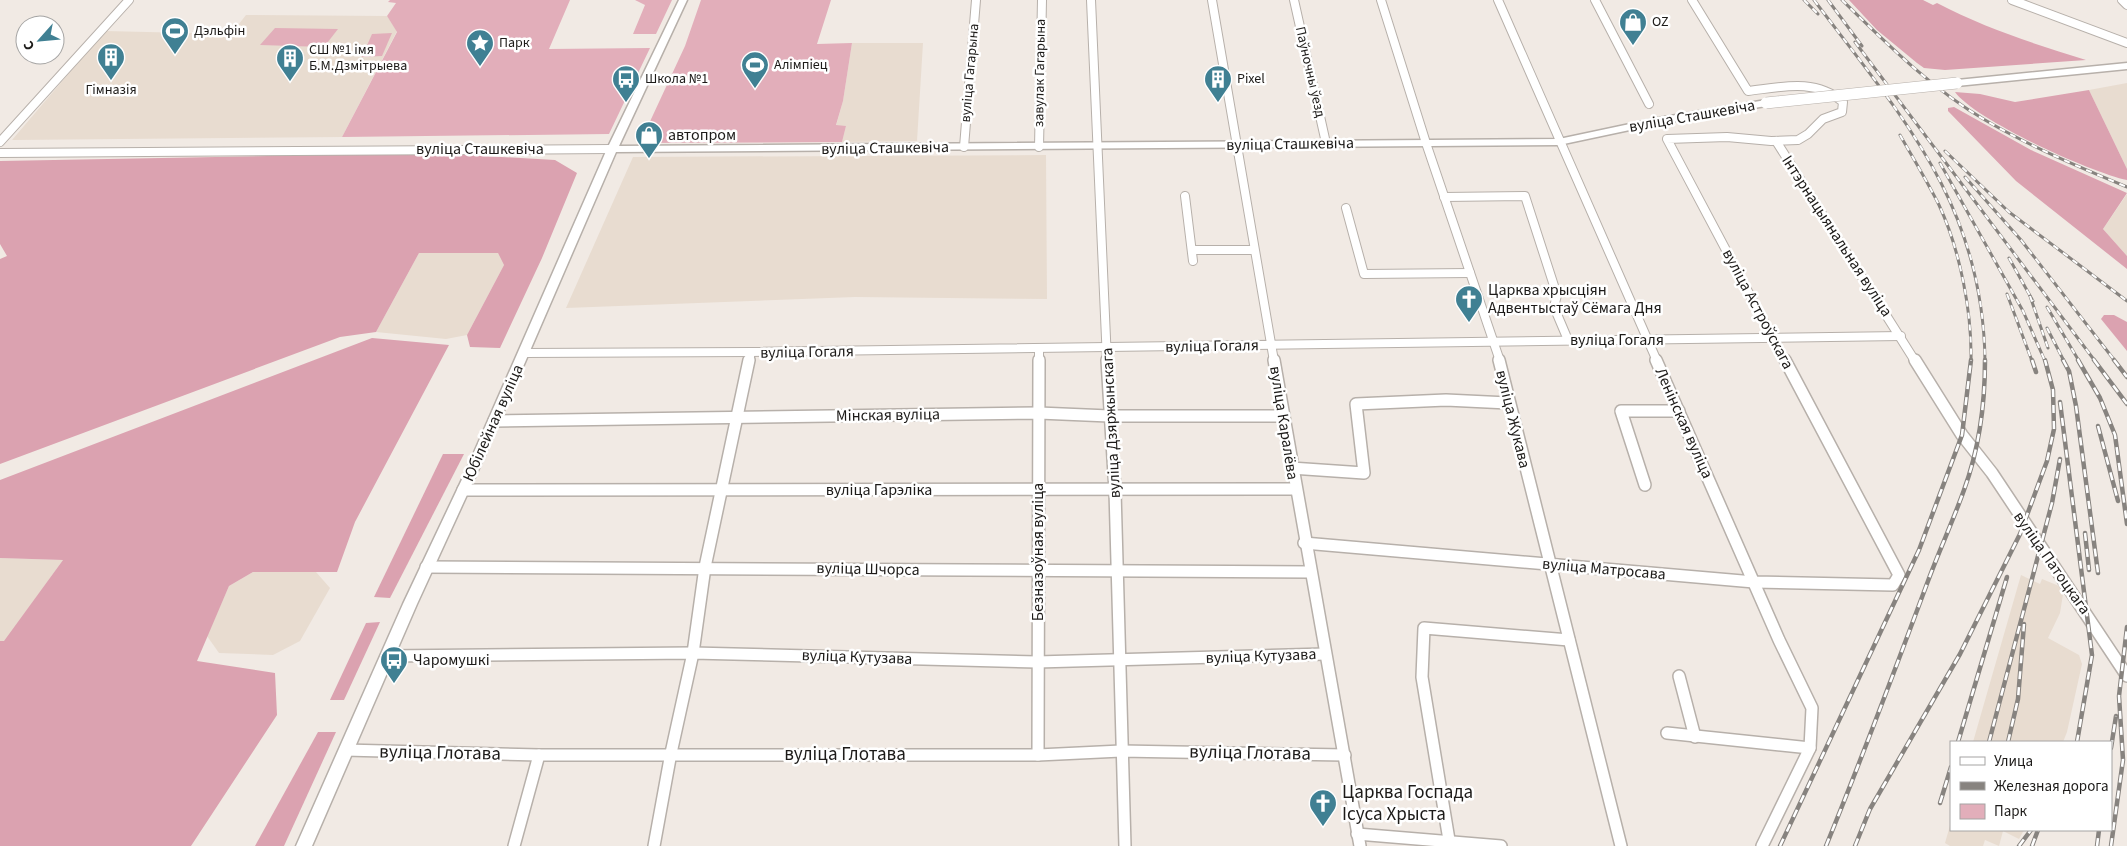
<svg xmlns="http://www.w3.org/2000/svg" width="2127" height="846" viewBox="0 0 2127 846" font-family="'Source Sans 3',sans-serif">
	<style>
		.built { fill: #e8dcd0 }
		.green { fill: #e2aeba }
		.forest { fill: #dba2b0 }
		.lines { fill: none; stroke-linecap: round; stroke-linejoin: round }
		.minor-far1-casing { stroke: #b7b0aa; stroke-width: 10 }
		.minor-casing { stroke: #b7b0aa; stroke-width: 14 }
		.major-casing { stroke: #b7b0aa; stroke-width: 3 }
		.minor-far1 { stroke: #fff; stroke-width: 8 }
		.minor { stroke: #fff; stroke-width: 11 }
		.major { fill: #fff; fill-rule: evenodd }
		.rail-far1-casing { stroke: #87837f; stroke-width: 3 }
		.rail-casing { stroke: #87837f; stroke-width: 4.5 }
		.rail-far1 { stroke: #fff; stroke-width: 2; stroke-dasharray: 6; stroke-linecap: butt }
		.rail { stroke: #fff; stroke-width: 2.5; stroke-dasharray: 8; stroke-linecap: butt }
		.major-bridge-casing { stroke: #b7b0aa; stroke-width: 12; stroke-linecap: butt }
		.major-bridge { stroke: #fff; stroke-width: 11 }
		.labels { text-anchor: middle; dominant-baseline: central; stroke-width: 5; stroke-linejoin: round; paint-order: stroke }
		.far-poi-label { font-size: 14px; fill: #1d1b19; stroke: #fff; text-anchor: start }
		.far-street-label { font-size: 14px; fill: #1d1b19; stroke: #fff }
		.street-label { font-size: 16px; fill: #1d1b19; stroke: #fff }
		.poi-label { font-size: 16px; fill: #1d1b19; stroke: #fff; text-anchor: start }
		.near-street-label { font-size: 19px; fill: #1d1b19; stroke: #fff }
		.near-poi-label { font-size: 19px; fill: #1d1b19; stroke: #fff; text-anchor: start }
	</style>
	<rect width="100%" height="100%" fill="#f1eae4"/>
	<!-- built -->
	<g class="built">
		<path d="M 246,15 L 387,16 L 397,31 L 342,137 L 12,140 L 105,31 L 231,34 Z"/>
		<path d="M 852,43 L 923,43 L 917,141 L 842,142 L 846,126 L 836,126 L 843,101 Z"/>
		<path d="M 2127,83 L 2127,169 L 2089,90 Z"/>
		<path d="M 1046,155 L 1047,299 L 855,297 L 566,308 L 633,157 Z"/>
		<path d="M 2127,194 L 2127,256 L 2103,229 Z"/>
		<path d="M 419,253 L 498,253 L 504,265 L 467,335 L 446,339 L 376,332 Z"/>
		<path d="M 0,558 L 63,560 L 4,642 L 0,641 Z"/>
		<path d="M 253,572 L 316,572 L 330,588 L 300,641 L 273,655 L 219,653 L 207,636 L 229,586 Z"/>
		<path d="M 2021,575 L 2040,584 L 2042,579 L 2064,588 L 2060,613 L 2048,638 L 2079,655 L 2082,664 L 2067,732 L 2063,742 L 1973,742 Z"/>
		<path d="M 1951,822 L 1951,830 L 2024,830 L 2019,839 L 2003,831 L 1999,846 L 1985,840 L 1983,846 L 1950,846 L 1945,843 Z"/>
	</g>
	<!-- green -->
	<g class="green">
		<path d="M 390,0 L 570,0 L 549,49 L 650,48 L 609,134 L 342,137 L 397,32 L 387,16 L 396,3 L 388,2 Z"/>
		<path d="M 635,0 L 672,0 L 656,34 L 633,34 L 645,5 Z"/>
		<path d="M 701,0 L 831,0 L 817,44 L 852,43 L 843,101 L 836,125 L 846,126 L 842,142 L 640,143 L 685,46 Z"/>
		<path d="M 275,28 L 338,29 L 324,47 L 260,45 Z"/>
		<path d="M 392,33 L 382,56 L 362,57 L 372,34 Z"/>
	</g>
	<!-- forest -->
	<g class="forest">
		<path d="M 1849,0 L 1923,0 L 1933,5 L 1937,3 C 1985,28 2034,44 2086,60 L 1945,70 L 1924,68 L 1917,63 L 1877,30 Z"/>
		<path d="M 2089,90 L 2127,169 L 2127,180 C 2092,173 1975,120 1955,92 L 1980,94 L 2015,102 Z"/>
		<path d="M 1954,107 L 2031,150 L 2127,193 L 2103,229 L 2127,256 L 2127,269 L 2016,181 L 1948,111 L 1948,108 Z"/>
		<path d="M 433,153 L 555,160 L 577,173 L 542,258 L 500,348 L 470,347 L 467,335 L 504,265 L 498,253 L 419,253 L 376,332 L 340,337 L 0,464 L 0,259 L 7,256 L 0,244 L 0,161 Z"/>
		<path d="M 2104,315 L 2114,315 L 2127,322 L 2127,351 L 2101,319 Z"/>
		<path d="M 372,338 L 449,345 L 355,522 L 337,572 L 253,572 L 229,586 L 197,661 L 275,673 L 277,715 L 191,846 L 0,846 L 0,641 L 4,641 L 63,560 L 0,558 L 0,480 Z"/>
		<path d="M 443,454 L 464,454 L 390,598 L 374,597 Z"/>
		<path d="M 380,622 L 344,700 L 330,700 L 366,623 Z"/>
		<path d="M 318,732 L 336,732 L 284,846 L 255,846 Z"/>
	</g>
	<g class="lines">
		<!-- minor-far1 casing -->
		<g class="minor-far1-casing">
			<g id="minor-far1">
				<path d="M 1091,0 L 1107,361"/>
				<path d="M 1212,0 L 1274,361"/>
				<path d="M 1294,0 L 1326,143"/>
				<path d="M 1381,0 L 1426,143 L 1500,361"/>
				<path d="M 1498,0 L 1657,361"/>
				<path d="M 1595,0 L 1649,104"/>
				<path d="M 1692,0 L 1748,91 C 1782,87 1815,78 1843,102 L 1842,112 L 1823,119 L 1808,134 L 1798,140 L 1771,141 L 1727,137 L 1667,139 L 1785,361"/>
				<path d="M 2012,0 L 2127,43"/>
				<path d="M 2122,0 L 2127,5"/>
				<path d="M 1776,141 L 1915,361"/>
				<path d="M 0,142 L 129,0"/>
				<path d="M 964,147 L 976,0"/>
				<path d="M 1039,147 L 1042,0"/>
				<path d="M 0,153 L 612,149"/>
				<path d="M 1185,196 L 1193,261"/>
				<path d="M 1444,197 L 1525,196 L 1557,295 L 1554,307 L 1568,340"/>
				<path d="M 1346,208 L 1364,274 L 1470,273"/>
				<path d="M 1192,250 L 1253,250"/>
				<path d="M 524,353 L 751,352 L 1901,336"/>
				<path d="M 749,361 L 751,352"/>
				<path d="M 1039,361 L 1039,349"/>
			</g>
		</g>
		<!-- minor casing -->
		<g class="minor-casing">
			<g id="minor">
				<path d="M 1107,360 L 1115,491 L 1125,846"/>
				<path d="M 1274,360 L 1360,846"/>
				<path d="M 1499,360 L 1621,846"/>
				<path d="M 1656,360 L 1779,640 L 1812,708 L 1810,748 L 1762,846"/>
				<path d="M 1915,360 L 1962,435 L 1992,473 L 2127,676"/>
				<path d="M 494,421 L 1039,413 L 1109,416 L 1282,416"/>
				<path d="M 1291,468 L 1364,473 L 1356,404 L 1446,400 L 1508,403"/>
				<path d="M 1645,485 L 1621,411 L 1679,411"/>
				<path d="M 463,490 L 1295,489"/>
				<path d="M 1304,543 L 1754,582 L 1893,585 L 1899,575 L 1785,360"/>
				<path d="M 426,567 L 1310,572"/>
				<path d="M 387,656 L 693,653 L 1037,662 L 1325,654"/>
				<path d="M 1679,676 L 1695,737"/>
				<path d="M 1667,733 L 1810,748"/>
				<path d="M 345,750 L 539,755 L 1038,755 L 1121,751 L 1345,755"/>
				<path d="M 1038,755 L 1039,360"/>
				<path d="M 1357,834 L 1501,846"/>
				<path d="M 514,846 L 539,755"/>
				<path d="M 654,846 L 671,753 L 693,653 L 705,567 L 749,360"/>
				<path d="M 1450,846 L 1422,677 L 1424,628 L 1569,640"/>
			</g>
		</g>
		<!-- major casing -->
		<g class="major-casing">
			<g id="major">
				<path d="M 679,0 L 687,0 L 619,146 L 1559,139 L 1658,118 L 1766,100 L 1771,103 L 1766,106 L 1658,124 L 1559,145 L 616,152 L 477,473 L 417,604 L 312,846 L 296,846 L 403,604 L 465,473 L 607,149 Z"/>
				<path d="M 2127,63 L 2127,69 L 1957,86 L 1952,83 L 1957,80 Z"/>
			</g>
		</g>
		<!-- minor-far1 -->
		<use href="#minor-far1" class="minor-far1"/>
		<!-- minor -->
		<use href="#minor" class="minor"/>
		<!-- major -->
		<use href="#major" class="major"/>
		<!-- rail-far1 casing -->
		<g class="rail-far1-casing">
			<g id="rail-far1">
				<path d="M 1804,0 L 1818,14"/>
				<path d="M 1814,0 C 1903,118 1983,205 1985,361"/>
				<path d="M 1828,0 L 1862,46"/>
				<path d="M 1842,0 C 1886,43 1932,89 1985,120 C 2031,147 2079,167 2127,187"/>
				<path d="M 1855,42 L 2095,361"/>
				<path d="M 1900,135 C 1913,158 1927,181 1939,205 C 1960,250 1972,312 1971,361"/>
				<path d="M 1945,151 L 2009,212 L 2127,301"/>
				<path d="M 1940,163 L 2023,311 L 2045,361"/>
				<path d="M 1965,177 L 2021,240 L 2115,361"/>
				<path d="M 2009,258 L 2033,301"/>
				<path d="M 2007,294 L 2032,361"/>
				<path d="M 2030,296 L 2048,348"/>
				<path d="M 2047,307 L 2079,361"/>
				<path d="M 2047,328 L 2064,361"/>
			</g>
		</g>
		<!-- rail casing -->
		<g class="rail-casing">
			<g id="rail">
				<path d="M 2032,360 L 2036,372"/>
				<path d="M 2063,360 L 2069,371 L 2076,406 L 2098,573"/>
				<path d="M 2078,360 L 2100,398 L 2115,435 L 2127,524"/>
				<path d="M 2094,360 L 2127,404"/>
				<path d="M 2114,360 L 2127,377"/>
				<path d="M 2060,402 L 2092,655 L 2077,742"/>
				<path d="M 2098,426 L 2118,501"/>
				<path d="M 2085,533 L 2089,570"/>
				<path d="M 1958,742 L 2007,577"/>
				<path d="M 1989,742 L 2052,503 L 2060,459"/>
				<path d="M 2008,742 L 2018,699 L 2024,624"/>
				<path d="M 2111,748 L 2116,716"/>
				<path d="M 1940,803 L 1951,767"/>
				<path d="M 1780,846 L 1919,550 L 1962,435 L 1971,360"/>
				<path d="M 1826,846 C 1862,758 1895,670 1928,581 C 1939,551 1953,521 1964,490 C 1979,449 1985,404 1985,360"/>
				<path d="M 1855,846 L 1870,809 L 1960,654 L 2020,534 L 2047,461 L 2054,429 L 2053,390 L 2045,360"/>
				<path d="M 2019,846 L 2031,830"/>
				<path d="M 2032,846 L 2038,830"/>
				<path d="M 2097,846 L 2099,830"/>
				<path d="M 2111,846 L 2123,760 L 2119,696 L 2127,627"/>
			</g>
		</g>
		<!-- rail-far1 -->
		<use href="#rail-far1" class="rail-far1"/>
		<!-- rail -->
		<use href="#rail" class="rail"/>
		<!-- major-bridge casing -->
		<g class="major-bridge-casing">
			<path id="major-bridge" d="M 1766,103 L 1957,83"/>
		</g>
		<!-- major-bridge -->
		<use href="#major-bridge" class="major-bridge"/>
	</g>
	<!-- icons -->
	<defs>
		<g id="shop-pin" transform="scale(1.4375)"><path d="M0 17L-7.5 6A9.5 9.5 0 1 1 7.5 6Z" fill="#408093" stroke="#fff"/><path d="M-5-2.5h2.3a2.7 3.5 0 0 1 5.4 0H5L5.5 6h-11ZM-1.5-2.5h3a1.5 2.3 0 0 0-3 0Z" fill="#fff"/></g>
		<g id="stadium-pin" transform="scale(1.4375)"><path d="M0 17L-7.5 6A9.5 9.5 0 1 1 7.5 6Z" fill="#408093" stroke="#fff"/><path d="M0-5a6.5 5 0 1 0 0 10a6.5 5 0 1 0 0-10ZM-3.5-1.8h7v3.6h-7Z" fill="#fff"/></g>
		<g id="sight-pin" transform="scale(1.4375)"><path d="M0 17L-7.5 6A9.5 9.5 0 1 1 7.5 6Z" fill="#408093" stroke="#fff"/><path d="M0-6L1.8-2.2L6-1.7L2.9 1.2L3.7 5.4L0 3.3L-3.7 5.4L-2.9 1.2L-6-1.7L-1.8-2.2Z" fill="#fff"/></g>
		<g id="building-pin" transform="scale(1.4375)"><path d="M0 17L-7.5 6A9.5 9.5 0 1 1 7.5 6Z" fill="#408093" stroke="#fff"/><path d="M-4-6H4V6H1V3H-1V6H-4ZM-2.5-4.3h1.7v1.8h-1.7ZM.8-4.3h1.7v1.8H.8ZM-2.5-1h1.7V.8h-1.7ZM.8-1h1.7V.8H.8Z" fill="#fff"/></g>
		<g id="bus-pin" transform="scale(1.4375)"><path d="M0 17L-7.5 6A9.5 9.5 0 1 1 7.5 6Z" fill="#408093" stroke="#fff"/><path d="M-5-6H5V4H4V6H2V4H-2V6H-4V4H-5ZM-3.5-4V0h7V-4ZM-3.5 1.2v1.5H-2V1.2ZM2 1.2v1.5H3.5V1.2Z" fill="#fff"/></g>
		<g id="church-pin" transform="scale(1.4375)"><path d="M0 17L-7.5 6A9.5 9.5 0 1 1 7.5 6Z" fill="#408093" stroke="#fff"/><path d="M-1.2-6h2.4v3.5h3.3v2.4h-3.3V6h-2.4V-.1h-3.3v-2.4h3.3Z" fill="#fff"/></g>
	</defs>
	<g fill-rule="evenodd">
		<use href="#shop-pin" x="1633" y="22"/>
		<use href="#stadium-pin" x="175" y="31"/>
		<use href="#sight-pin" x="480" y="43"/>
		<use href="#building-pin" x="111" y="57"/>
		<use href="#building-pin" x="290" y="58"/>
		<use href="#stadium-pin" x="755" y="65"/>
		<use href="#bus-pin" x="626" y="79"/>
		<use href="#building-pin" x="1218" y="79"/>
		<use href="#shop-pin" x="649" y="135"/>
		<use href="#church-pin" x="1469" y="299"/>
		<use href="#bus-pin" x="394" y="660"/>
		<use href="#church-pin" x="1323" y="803"/>
	</g>
	<g class="labels">
		<!-- far-poi labels -->
		<g class="far-poi-label">
			<text x="1652" y="22">OZ</text>
			<text x="194" y="31">Дэльфін</text>
			<text x="499" y="43">Парк</text>
			<text x="309" y="50">СШ №1 імя<tspan x="309" dy="16">Б.М.Дзмітрыева</tspan></text>
			<text x="774" y="65">Алімпіец</text>
			<text x="645" y="79">Школа №1</text>
			<text x="1237" y="79">Pixel</text>
			<text x="111" y="90" text-anchor="middle">Гімназія</text>
		</g>
		<!-- far-street labels -->
		<g class="far-street-label">
			<text transform="translate(1310 72) rotate(77)">Паўночны ўезд</text>
			<text transform="translate(970 73) rotate(-85)">вуліца Гагарына</text>
			<text transform="translate(1040 73) rotate(-89)">завулак Гагарына</text>
		</g>
		<!-- street labels -->
		<g class="street-label">
			<text transform="translate(1692 116) rotate(-10)">вуліца Сташкевіча</text>
			<text transform="translate(1290 144) rotate(-1)">вуліца Сташкевіча</text>
			<text transform="translate(885 148) rotate(-1)">вуліца Сташкевіча</text>
			<text x="480" y="149">вуліца Сташкевіча</text>
			<text transform="translate(1837 236) rotate(57)">Інтэрнацыянальная вуліца</text>
			<text transform="translate(1758 309) rotate(62)">вуліца Астроўскага</text>
			<text x="1617" y="340">вуліца Гогаля</text>
			<text transform="translate(1212 346) rotate(-1)">вуліца Гогаля</text>
			<text transform="translate(807 352) rotate(-1)">вуліца Гогаля</text>
			<text transform="translate(888 415) rotate(-1)">Мінская вуліца</text>
			<text transform="translate(1513 419) rotate(76)">вуліца Жукава</text>
			<text transform="translate(493 423) rotate(-66)">Юбілейная вуліца</text>
			<text transform="translate(1111 423) rotate(-93)">вуліца Дзяржынскага</text>
			<text transform="translate(1284 423) rotate(81)">вуліца Каралёва</text>
			<text transform="translate(1684 423) rotate(66)">Ленінская вуліца</text>
			<text x="879" y="490">вуліца Гарэліка</text>
			<text transform="translate(1038 552) rotate(-90)">Безназоўная вуліца</text>
			<text transform="translate(2052 563) rotate(55)">вуліца Патоцкага</text>
			<text transform="translate(868 569) rotate(1)">вуліца Шчорса</text>
			<text transform="translate(1604 569) rotate(5)">вуліца Матросава</text>
			<text transform="translate(1261 656) rotate(-2)">вуліца Кутузава</text>
			<text transform="translate(857 657) rotate(2)">вуліца Кутузава</text>
		</g>
		<!-- poi labels -->
		<g class="poi-label">
			<text x="668" y="135">автопром</text>
			<text x="1488" y="290">Царква хрысціян<tspan x="1488" dy="18">Адвентыстаў Сёмага Дня</tspan></text>
			<text x="413" y="660">Чаромушкі</text>
		</g>
		<!-- near-street labels -->
		<g class="near-street-label">
			<text transform="translate(440 753) rotate(1)">вуліца Глотава</text>
			<text transform="translate(1250 753) rotate(1)">вуліца Глотава</text>
			<text x="845" y="754">вуліца Глотава</text>
		</g>
		<!-- near-poi labels -->
		<g class="near-poi-label">
			<text x="1342" y="792">Царква Госпада<tspan x="1342" dy="22">Ісуса Хрыста</tspan></text>
		</g>
	</g>
	<!-- legend -->
	<rect x="1950" y="741" width="162" height="90" fill="#ffffff" stroke="#a5a4a3"/>
	<rect x="1960" y="757" width="25" height="8" fill="#ffffff" stroke="#a5a4a3"/>
	<text x="1994" y="766" font-size="15" fill="#1d1b19">Улица</text>
	<rect x="1960" y="782" width="25" height="8" fill="#87837f" stroke="#a5a4a3"/>
	<text x="1994" y="791" font-size="15" fill="#1d1b19">Железная дорога</text>
	<rect x="1960" y="804" width="25" height="15" fill="#e2aeba" stroke="#a5a4a3"/>
	<text x="1994" y="816" font-size="15" fill="#1d1b19">Парк</text>
	<!-- north arrow -->
	<g transform="translate(40 40) rotate(243)"><circle r="24" fill="#ffffff" stroke="#a5a4a3"/>
	<path d="M0-4L9 19L0 12L-9 19Z" fill="#408093"/>
	<text y="-8" font-size="14" font-weight="bold" text-anchor="middle" fill="#1d1b19">С</text>
	</g>
</svg>
